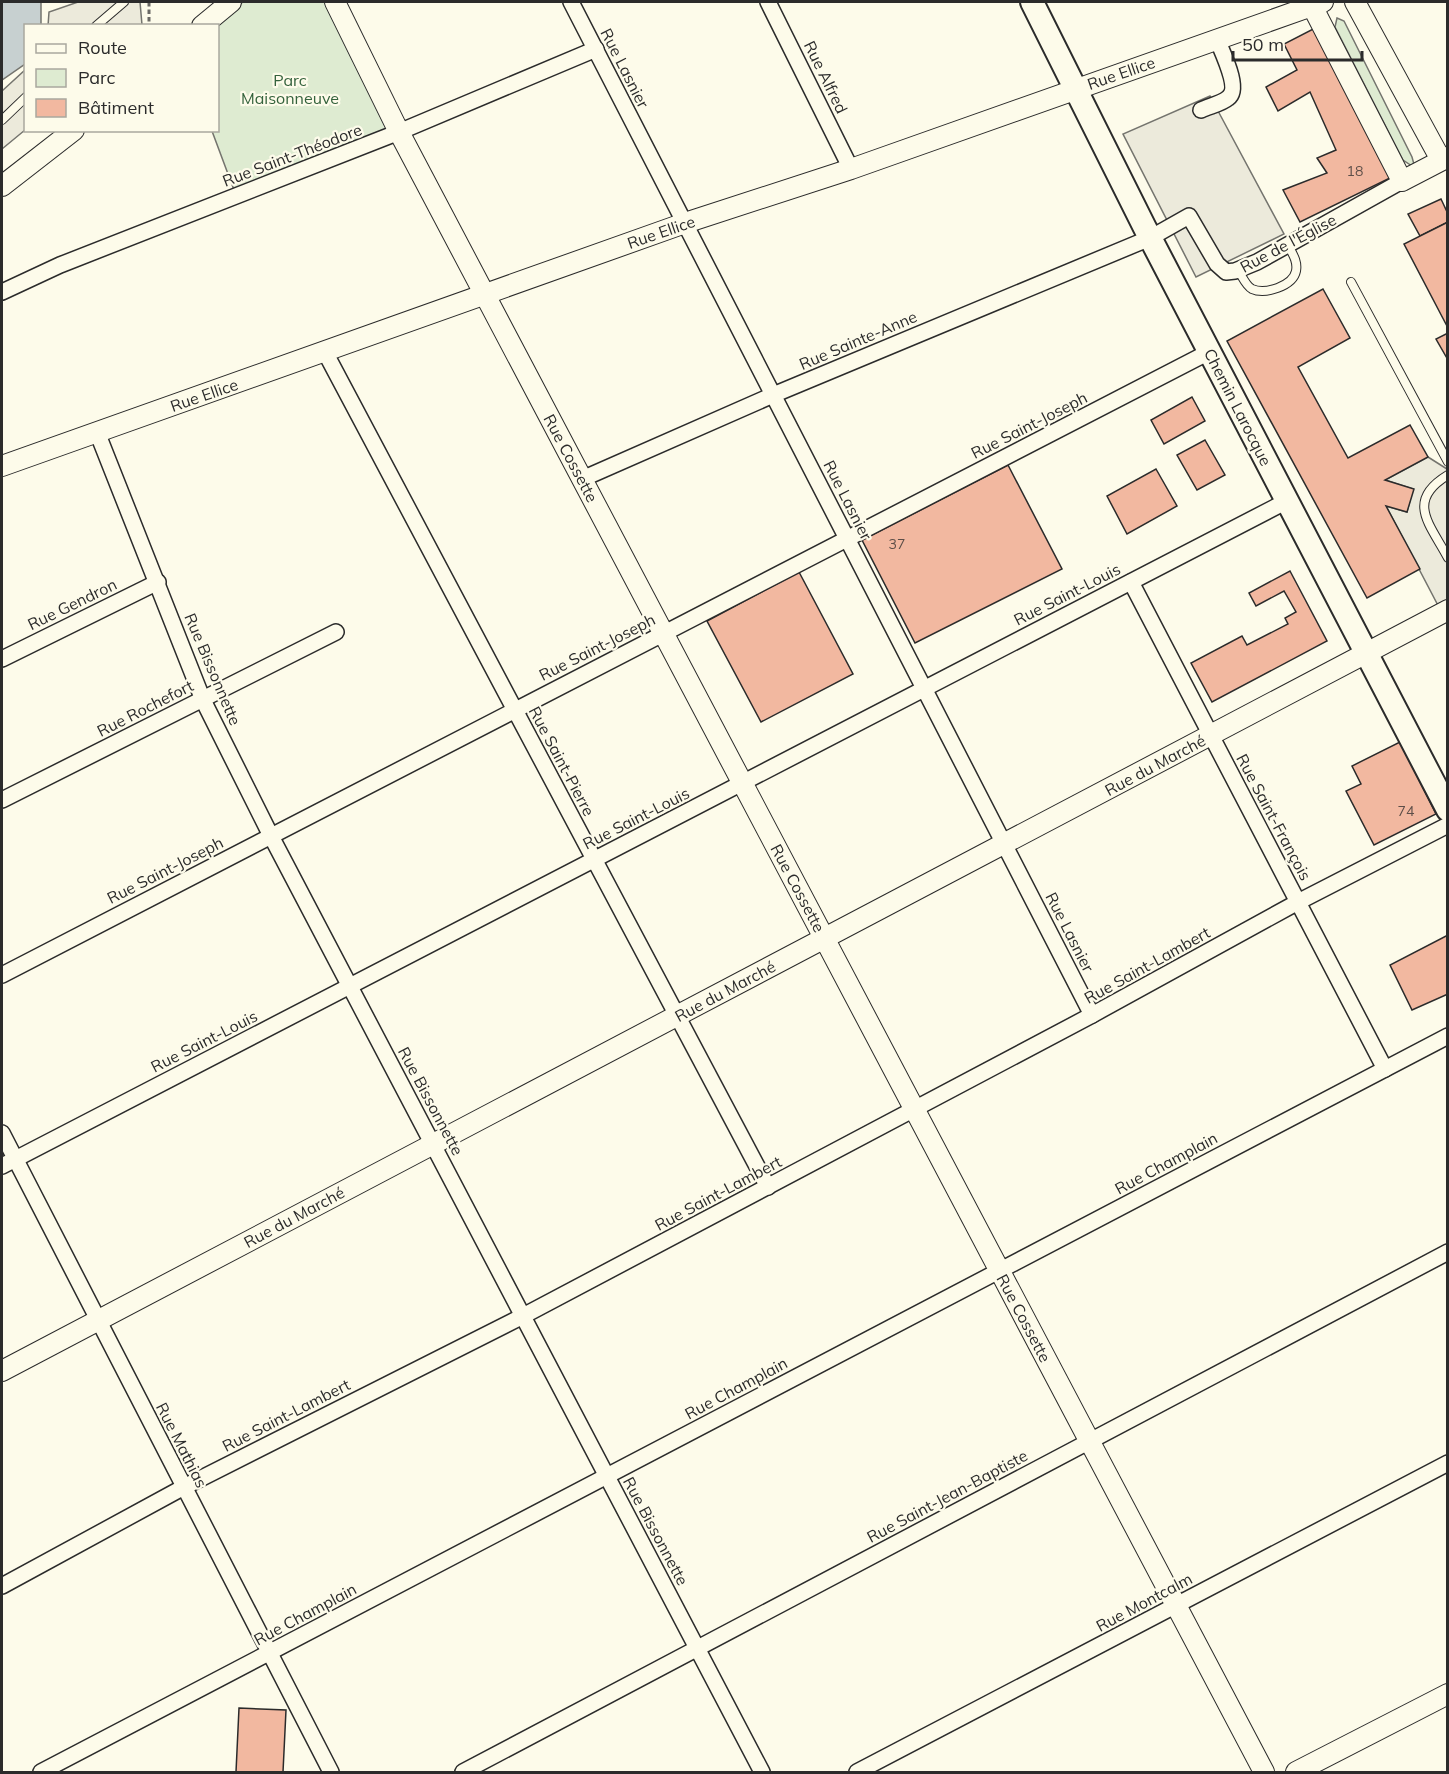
<svg xmlns="http://www.w3.org/2000/svg" width="1449" height="1774" viewBox="0 0 1449 1774" font-family="Mulish,sans-serif">
	<style>
		.green { fill: #deebd1; stroke: #74746e; stroke-width: 1.5 }
		.parking { fill: #eceadb; stroke: #74746e; stroke-width: 1.5 }
		.water { fill: #c7d0d0; stroke: #74746e; stroke-width: 1.5 }
		.building { fill: #f2b8a0; stroke: #2b2b2b; stroke-width: 1.5 }
		.lines { fill: none; stroke-linecap: round; stroke-linejoin: round }
		.service-casing { stroke: #2b2b2b; stroke-width: 10 }
		.minor-casing { stroke: #2b2b2b; stroke-width: 18 }
		.tertiary-casing { stroke: #2b2b2b; stroke-width: 22 }
		.secondary-casing { stroke: #2b2b2b; stroke-width: 26 }
		.path { stroke: #6a6964; stroke-width: 3; stroke-dasharray: 4.5 3; stroke-linecap: butt }
		.service { stroke: #fdfbea; stroke-width: 8 }
		.minor { stroke: #fdfbea; stroke-width: 15 }
		.tertiary { stroke: #fdfbea; stroke-width: 20 }
		.secondary { stroke: #fdfbea; stroke-width: 22 }
		.labels { text-anchor: middle; dominant-baseline: central; stroke-width: 4.5; stroke-linejoin: round; paint-order: stroke }
		.number-label { font-size: 14px; fill: #5d4e48 }
		.street-label { font-size: 16px; fill: #2b2b2b; stroke: #fdfbea }
		.park-label { font-size: 16px; fill: #34623c; stroke: #fdfbea }
	</style>
	<rect width="100%" height="100%" fill="#fdfbea"/>
	<!-- green -->
	<g class="green">
		<path d="M 243,2 L 327,2 L 389,128 L 234,190 L 212,131 L 218,130 L 218,26 L 212,25 Z"/>
		<path d="M 1337,18 L 1344,21 L 1412,157 L 1415,168 L 1403,160 L 1335,27 Z"/>
	</g>
	<!-- parking -->
	<g class="parking">
		<path d="M 78,2 L 140,2 L 142,25 L 48,26 L 49,12 Z"/>
		<path d="M 25,70 L 25,130 L 2,149 L 2,91 Z"/>
		<path d="M 1210,96 L 1284,234 L 1196,277 L 1123,134 Z"/>
		<path d="M 1428,457 L 1447,469 L 1448,610 L 1442,613 L 1386,506 L 1407,512 L 1413,489 L 1385,480 Z"/>
	</g>
	<!-- water -->
	<path class="water" d="M 2,2 L 41,2 L 41,25 L 26,26 L 25,64 L 2,80 Z"/>
	<!-- building -->
	<g class="building">
		<path d="M 1319,26 L 1390,178 L 1300,222 L 1283,190 L 1327,173 L 1317,158 L 1336,150 L 1310,92 L 1278,111 L 1266,87 L 1297,70 L 1284,44 Z"/>
		<path d="M 1441,199 L 1448,214 L 1448,222 L 1420,236 L 1408,214 Z"/>
		<path d="M 1448,222 L 1448,328 L 1404,244 Z"/>
		<path d="M 1323,289 L 1350,338 L 1298,367 L 1348,458 L 1410,425 L 1428,457 L 1385,480 L 1414,489 L 1407,512 L 1386,506 L 1420,569 L 1367,598 L 1227,341 Z"/>
		<path d="M 1448,333 L 1448,360 L 1436,339 Z"/>
		<path d="M 1192,397 L 1205,421 L 1164,444 L 1151,420 Z"/>
		<path d="M 1205,440 L 1225,475 L 1197,490 L 1177,455 Z"/>
		<path d="M 1008,465 L 1062,569 L 915,643 L 862,540 Z"/>
		<path d="M 1156,469 L 1177,506 L 1127,534 L 1107,496 Z"/>
		<path d="M 1290,571 L 1327,641 L 1212,702 L 1191,663 L 1242,636 L 1247,645 L 1288,624 L 1285,618 L 1296,612 L 1284,591 L 1256,606 L 1249,593 Z"/>
		<path d="M 799,572 L 853,674 L 761,722 L 707,621 Z"/>
		<path d="M 1400,742 L 1436,814 L 1374,845 L 1346,791 L 1361,784 L 1352,766 Z"/>
		<path d="M 1448,935 L 1448,994 L 1412,1010 L 1390,965 Z"/>
		<path d="M 239,1708 L 286,1710 L 283,1772 L 236,1772 Z"/>
	</g>
	<g class="lines">
		<!-- service casing -->
		<g class="service-casing">
			<g id="service">
				<path d="M 96,26 L 124,2"/>
				<path d="M 2,120 L 26,97"/>
				<path d="M 1238,270 C 1242,276 1246,286 1252,289 C 1265,295 1293,286 1296,271 C 1298,261 1292,253 1288,245"/>
				<path d="M 1351,282 L 1448,462"/>
				<path d="M 1448,475 C 1405,501 1430,524 1448,558"/>
			</g>
		</g>
		<!-- minor casing -->
		<g class="minor-casing">
			<g id="minor">
				<path d="M 571,2 L 1092,1015"/>
				<path d="M 768,2 L 851,169"/>
				<path d="M 1201,110 C 1209,106 1221,104 1228,98 C 1241,89 1222,52 1217,39"/>
				<path d="M 2,292 L 60,265 L 399,132 L 596,49"/>
				<path d="M 325,352 L 768,1187"/>
				<path d="M 97,432 L 203,700 L 271,836 L 762,1772"/>
				<path d="M 582,479 L 773,395 L 1150,238 L 1189,216 L 1217,264 L 1226,272 L 1235,271 L 1257,262 L 1402,181"/>
				<path d="M 1131,582 L 1385,1069"/>
				<path d="M 2,659 L 158,582"/>
				<path d="M 2,800 L 336,632"/>
				<path d="M 2,975 L 1209,352"/>
				<path d="M 2,1133 L 331,1772"/>
				<path d="M 2,1166 L 1287,501"/>
				<path d="M 2,1586 L 184,1487 L 523,1316 L 1092,1015 L 1298,902 L 1448,825"/>
				<path d="M 41,1772 L 1448,1036"/>
				<path d="M 463,1772 L 1448,1252"/>
				<path d="M 857,1772 L 1448,1463"/>
			</g>
		</g>
		<!-- tertiary casing -->
		<g class="tertiary-casing">
			<g id="tertiary">
				<path d="M 335,2 L 399,132 L 1264,1772"/>
				<path d="M 1310,2 L 1402,181 L 1448,157"/>
				<path d="M 1355,2 L 1441,160"/>
				<path d="M 202,26 L 231,2"/>
				<path d="M 2,186 L 74,130"/>
				<path d="M 2,466 L 685,223 L 851,169 L 1323,2"/>
				<path d="M 2,1371 L 1448,610"/>
				<path d="M 1296,1772 L 1448,1694"/>
			</g>
		</g>
		<!-- secondary casing -->
		<g class="secondary-casing">
			<path id="secondary" d="M 1032,2 L 1145,228 L 1448,810"/>
		</g>
		<!-- path -->
		<path class="path" d="M 149,2 L 149,26"/>
		<!-- service -->
		<use href="#service" class="service"/>
		<!-- minor -->
		<use href="#minor" class="minor"/>
		<!-- tertiary -->
		<use href="#tertiary" class="tertiary"/>
		<!-- secondary -->
		<use href="#secondary" class="secondary"/>
	</g>
	<g class="labels">
		<!-- number labels -->
		<g class="number-label">
			<text x="1355" y="171">18</text>
			<text x="897" y="544">37</text>
			<text x="1406" y="811">74</text>
		</g>
		<!-- street labels -->
		<g class="street-label">
			<text transform="translate(625 68) rotate(63)">Rue Lasnier</text>
			<text transform="translate(1121 73) rotate(-19)">Rue Ellice</text>
			<text transform="translate(826 77) rotate(64)">Rue Alfred</text>
			<text transform="translate(292 155) rotate(-21)">Rue Saint-Théodore</text>
			<text transform="translate(661 232) rotate(-19)">Rue Ellice</text>
			<text transform="translate(1288 243) rotate(-28)">Rue de l'Église</text>
			<text transform="translate(858 340) rotate(-23)">Rue Sainte-Anne</text>
			<text transform="translate(204 395) rotate(-19)">Rue Ellice</text>
			<text transform="translate(1238 407) rotate(63)">Chemin Larocque</text>
			<text transform="translate(1029 425) rotate(-27)">Rue Saint-Joseph</text>
			<text transform="translate(571 458) rotate(62)">Rue Cossette</text>
			<text transform="translate(848 500) rotate(63)">Rue Lasnier</text>
			<text transform="translate(1067 594) rotate(-27)">Rue Saint-Louis</text>
			<text transform="translate(72 604) rotate(-26)">Rue Gendron</text>
			<text transform="translate(597 647) rotate(-27)">Rue Saint-Joseph</text>
			<text transform="translate(213 669) rotate(67)">Rue Bissonnette</text>
			<text transform="translate(145 708) rotate(-27)">Rue Rochefort</text>
			<text transform="translate(562 761) rotate(62)">Rue Saint-Pierre</text>
			<text transform="translate(1155 765) rotate(-28)">Rue du Marché</text>
			<text transform="translate(1274 817) rotate(62)">Rue Saint-François</text>
			<text transform="translate(636 818) rotate(-27)">Rue Saint-Louis</text>
			<text transform="translate(165 870) rotate(-27)">Rue Saint-Joseph</text>
			<text transform="translate(798 888) rotate(62)">Rue Cossette</text>
			<text transform="translate(1070 932) rotate(63)">Rue Lasnier</text>
			<text transform="translate(1147 965) rotate(-29)">Rue Saint-Lambert</text>
			<text transform="translate(725 991) rotate(-28)">Rue du Marché</text>
			<text transform="translate(204 1041) rotate(-27)">Rue Saint-Louis</text>
			<text transform="translate(431 1101) rotate(62)">Rue Bissonnette</text>
			<text transform="translate(1166 1163) rotate(-28)">Rue Champlain</text>
			<text transform="translate(718 1193) rotate(-28)">Rue Saint-Lambert</text>
			<text transform="translate(294 1217) rotate(-28)">Rue du Marché</text>
			<text transform="translate(1024 1318) rotate(62)">Rue Cossette</text>
			<text transform="translate(736 1388) rotate(-28)">Rue Champlain</text>
			<text transform="translate(286 1415) rotate(-27)">Rue Saint-Lambert</text>
			<text transform="translate(182 1445) rotate(63)">Rue Mathias</text>
			<text transform="translate(947 1496) rotate(-28)">Rue Saint-Jean-Baptiste</text>
			<text transform="translate(656 1531) rotate(62)">Rue Bissonnette</text>
			<text transform="translate(1144 1602) rotate(-28)">Rue Montcalm</text>
			<text transform="translate(305 1614) rotate(-28)">Rue Champlain</text>
		</g>
		<!-- park labels -->
		<g class="park-label">
			<text x="290" y="80">Parc<tspan x="290" dy="18">Maisonneuve</tspan></text>
		</g>
	</g>
	<!-- border -->
	<rect width="1449" height="1774" fill="none" stroke="#2b2b2b" stroke-width="6"/>
	<!-- legend -->
	<rect x="24" y="24" width="195" height="108" fill="#fdfbea" stroke="#a9a89e" stroke-width="1.5"/>
	<rect x="36" y="44" width="30" height="9" fill="#fdfbea" stroke="#a9a89e" stroke-width="1.5"/>
	<text x="78" y="54" font-size="18" fill="#2b2b2b">Route</text>
	<rect x="36" y="69" width="30" height="18" fill="#deebd1" stroke="#a9a89e" stroke-width="1.5"/>
	<text x="78" y="84" font-size="18" fill="#2b2b2b">Parc</text>
	<rect x="36" y="99" width="30" height="18" fill="#f2b8a0" stroke="#a9a89e" stroke-width="1.5"/>
	<text x="78" y="114" font-size="18" fill="#2b2b2b">Bâtiment</text>
	<!-- scale -->
	<path d="M1233 51v9h129v-9" fill="none" stroke="#2b2b2b" stroke-width="3"/>
	<text x="1242" y="51" font-size="18" fill="#2b2b2b" stroke="#fdfbea" stroke-width="4.5" paint-order="stroke">50 m</text>
</svg>
